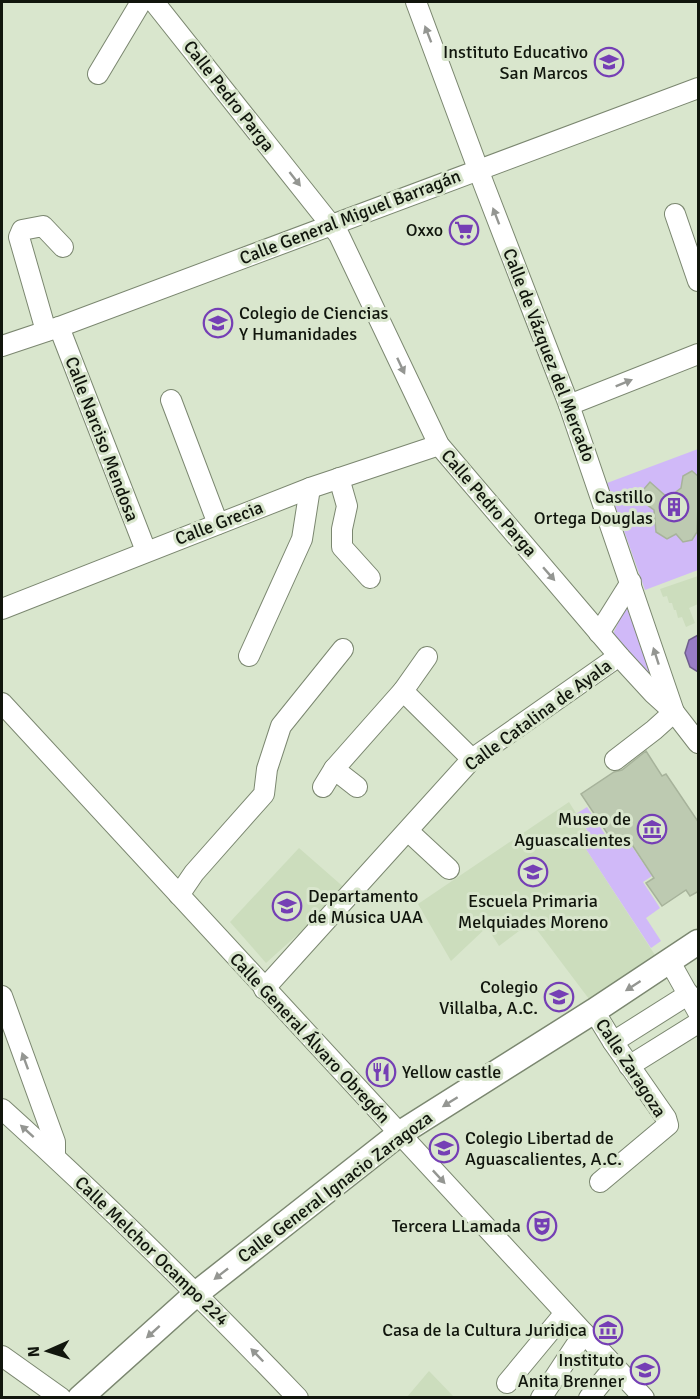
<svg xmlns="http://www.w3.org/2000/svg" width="700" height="1399" viewBox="0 0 700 1399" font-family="Signika,sans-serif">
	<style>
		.built { fill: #ccddbd }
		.green { fill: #d0b9f8 }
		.water { fill: #987dc5; stroke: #705e8e; stroke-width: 1.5 }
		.building { fill: #bdcab1; stroke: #a7b39b; stroke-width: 1.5 }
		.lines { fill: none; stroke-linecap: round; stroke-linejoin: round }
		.minor-casing { stroke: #7b8770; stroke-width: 22 }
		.major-casing { stroke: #7b8770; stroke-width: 27 }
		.minor { stroke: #fff; stroke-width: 20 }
		.major { stroke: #fff; stroke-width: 24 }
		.oneway { fill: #949692 }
		.labels { text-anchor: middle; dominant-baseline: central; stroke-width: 6; stroke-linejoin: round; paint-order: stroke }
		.poi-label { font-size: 18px; fill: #11160d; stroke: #d9e6cd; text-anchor: end }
		.street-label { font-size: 18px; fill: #11160d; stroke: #d9e6cd }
	</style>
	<rect width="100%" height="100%" fill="#d9e6cd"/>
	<!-- built -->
	<g class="built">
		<path d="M 698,576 L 698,604 L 689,608 L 695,623 L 686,627 L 682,617 L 678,618 L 676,610 L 674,610 L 672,603 L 669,603 L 667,596 L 663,597 L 660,589 Z"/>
		<path d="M 569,802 L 589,834 L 580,840 L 655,955 L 589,999 L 531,922 L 499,946 L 487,927 L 451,961 L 418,904 Z"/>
		<path d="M 299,848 L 347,890 L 266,963 L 230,922 Z"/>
		<path d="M 429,1371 L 454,1397 L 407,1397 Z"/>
	</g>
	<!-- green -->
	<g class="green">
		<path d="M 698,449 L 698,570 L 645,590 L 607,483 Z"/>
		<path d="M 627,604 L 657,691 L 612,636 Z"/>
		<path d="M 587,807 L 614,848 L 627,839 L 652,876 L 643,882 L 660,908 L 646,918 L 661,941 L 651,948 L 580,840 L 589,833 L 576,814 Z"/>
	</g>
	<!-- water -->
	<path class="water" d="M 698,635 L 698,672 L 690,667 L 685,653 L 689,640 Z"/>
	<!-- building -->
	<g class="building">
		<path d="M 692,471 L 699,477 L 697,532 L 692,540 L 683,542 L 676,534 L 667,539 L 656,532 L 654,510 L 646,504 L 644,489 L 650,482 L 668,498 L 681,488 L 683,476 Z"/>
		<path d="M 646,751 L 662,776 L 666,774 L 699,823 L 699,891 L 690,896 L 686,890 L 662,906 L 646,883 L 654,878 L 627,837 L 615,845 L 581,794 L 614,772 L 622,770 Z"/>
	</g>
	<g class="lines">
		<!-- minor casing -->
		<g class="minor-casing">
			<g id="minor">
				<path d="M 154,2 L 339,235 L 439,445 L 619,656 L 653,693 L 674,712 L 698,743"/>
				<path d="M 416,2 L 484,185 L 569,405 L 674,712"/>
				<path d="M 98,74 L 141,2"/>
				<path d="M 675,214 L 698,281"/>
				<path d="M 59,327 L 146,551"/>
				<path d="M 46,331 L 19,237 L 22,230 L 43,226 L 63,247"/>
				<path d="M 2,346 L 59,327 L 698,88"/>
				<path d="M 171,400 L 218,524"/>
				<path d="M 569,405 L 698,354"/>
				<path d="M 339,478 L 347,506 L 342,529 L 342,547 L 370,578"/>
				<path d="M 2,609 L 310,488 L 439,445"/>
				<path d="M 599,633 L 631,582"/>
				<path d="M 249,656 L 302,539 L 310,488"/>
				<path d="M 403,691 L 472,759"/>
				<path d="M 2,703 L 644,1398"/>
				<path d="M 615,760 L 654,730 L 674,712"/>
				<path d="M 334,769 L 403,691 L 427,657"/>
				<path d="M 323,787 L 334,769 L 357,787"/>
				<path d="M 408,831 L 449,869"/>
				<path d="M 179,895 L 194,873 L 264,794 L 267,769 L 281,726 L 343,649"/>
				<path d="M 670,962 L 698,1012"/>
				<path d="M 264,989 L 472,759 L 619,656"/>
				<path d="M 2,996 L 55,1142 L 55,1156"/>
				<path d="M 594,1011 L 613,1042 L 666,1118 L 668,1125 L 600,1182"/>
				<path d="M 613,1042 L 689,994"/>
				<path d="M 629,1066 L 698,1023"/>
				<path d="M 2,1109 C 104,1201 202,1298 298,1398"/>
				<path d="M 2,1356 L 61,1398"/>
				<path d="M 507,1383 L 565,1313"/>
				<path d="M 541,1398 L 584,1333"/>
				<path d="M 589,1398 L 615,1366"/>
			</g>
		</g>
		<!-- major casing -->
		<g class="major-casing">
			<path id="major" d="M 80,1398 L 197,1293 L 399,1134 L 594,1011 L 698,942"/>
		</g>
		<!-- minor -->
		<use href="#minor" class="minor"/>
		<!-- major -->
		<use href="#major" class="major"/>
	</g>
	<!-- one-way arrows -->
	<defs><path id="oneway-solid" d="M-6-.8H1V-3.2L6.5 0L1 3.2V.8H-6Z" transform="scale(1.5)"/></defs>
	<g class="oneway">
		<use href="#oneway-solid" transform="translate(428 34) rotate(-111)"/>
		<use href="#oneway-solid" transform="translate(295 179) rotate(52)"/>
		<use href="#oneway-solid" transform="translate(496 216) rotate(-111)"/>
		<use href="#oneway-solid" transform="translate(401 366) rotate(65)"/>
		<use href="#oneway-solid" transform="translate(624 383) rotate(-22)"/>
		<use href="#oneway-solid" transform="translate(549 574) rotate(49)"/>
		<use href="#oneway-solid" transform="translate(656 656) rotate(-108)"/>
		<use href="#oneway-solid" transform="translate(633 986) rotate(147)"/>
		<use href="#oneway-solid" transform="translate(25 1061) rotate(-110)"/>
		<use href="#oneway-solid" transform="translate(450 1102) rotate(148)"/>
		<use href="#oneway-solid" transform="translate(27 1131) rotate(-138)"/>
		<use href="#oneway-solid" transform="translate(439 1177) rotate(47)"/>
		<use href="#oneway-solid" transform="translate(221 1274) rotate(142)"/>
		<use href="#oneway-solid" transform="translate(153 1332) rotate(138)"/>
		<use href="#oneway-solid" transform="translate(257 1355) rotate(-134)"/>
	</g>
	<!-- icons -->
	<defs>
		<g id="university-ring" transform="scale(1.5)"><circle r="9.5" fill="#d9e6cd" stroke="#753fb5" stroke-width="1.5"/><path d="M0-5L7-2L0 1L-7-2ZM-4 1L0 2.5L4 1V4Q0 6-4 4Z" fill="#753fb5"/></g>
		<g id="supermarket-ring" transform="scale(1.5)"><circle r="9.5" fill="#d9e6cd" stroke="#753fb5" stroke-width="1.5"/><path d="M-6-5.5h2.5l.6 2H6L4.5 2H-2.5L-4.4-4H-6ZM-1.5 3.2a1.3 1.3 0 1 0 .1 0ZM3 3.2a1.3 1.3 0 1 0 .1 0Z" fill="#753fb5"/></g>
		<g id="building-ring" transform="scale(1.5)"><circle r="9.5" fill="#d9e6cd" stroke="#753fb5" stroke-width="1.5"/><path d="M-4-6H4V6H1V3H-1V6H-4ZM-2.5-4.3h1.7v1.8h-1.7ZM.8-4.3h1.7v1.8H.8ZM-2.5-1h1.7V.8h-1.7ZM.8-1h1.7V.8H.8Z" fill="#753fb5"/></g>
		<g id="museum-ring" transform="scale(1.5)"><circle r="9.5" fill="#d9e6cd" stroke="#753fb5" stroke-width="1.5"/><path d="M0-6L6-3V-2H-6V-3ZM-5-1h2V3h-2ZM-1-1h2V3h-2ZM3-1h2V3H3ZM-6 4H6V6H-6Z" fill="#753fb5"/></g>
		<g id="school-ring" transform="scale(1.5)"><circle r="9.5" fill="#d9e6cd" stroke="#753fb5" stroke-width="1.5"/><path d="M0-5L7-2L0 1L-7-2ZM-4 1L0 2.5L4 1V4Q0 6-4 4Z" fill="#753fb5"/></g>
		<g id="restaurant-ring" transform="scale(1.5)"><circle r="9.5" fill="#d9e6cd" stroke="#753fb5" stroke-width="1.5"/><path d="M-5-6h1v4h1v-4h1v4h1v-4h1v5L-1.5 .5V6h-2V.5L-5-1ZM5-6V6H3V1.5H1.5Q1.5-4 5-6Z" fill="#753fb5"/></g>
		<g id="theatre-ring" transform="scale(1.5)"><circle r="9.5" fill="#d9e6cd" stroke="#753fb5" stroke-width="1.5"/><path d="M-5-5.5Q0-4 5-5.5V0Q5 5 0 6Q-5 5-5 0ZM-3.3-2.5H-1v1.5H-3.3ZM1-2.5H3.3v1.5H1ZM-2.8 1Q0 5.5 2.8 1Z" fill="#753fb5"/></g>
	</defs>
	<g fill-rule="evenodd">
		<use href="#university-ring" x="609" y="62"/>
		<use href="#supermarket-ring" x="464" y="230"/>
		<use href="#university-ring" x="218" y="323"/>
		<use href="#building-ring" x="674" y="507"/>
		<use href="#museum-ring" x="652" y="829"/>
		<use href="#school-ring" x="533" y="872"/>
		<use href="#university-ring" x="287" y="906"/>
		<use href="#school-ring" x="559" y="997"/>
		<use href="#restaurant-ring" x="381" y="1072"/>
		<use href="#school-ring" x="444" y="1148"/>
		<use href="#theatre-ring" x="542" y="1226"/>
		<use href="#museum-ring" x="608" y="1330"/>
		<use href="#university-ring" x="645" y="1370"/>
	</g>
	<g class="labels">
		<!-- poi labels -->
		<g class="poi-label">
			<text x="588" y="52">Instituto Educativo<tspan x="588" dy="21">San Marcos</tspan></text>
			<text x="443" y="230">Oxxo</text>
			<text x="239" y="313" text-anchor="start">Colegio de Ciencias<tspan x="239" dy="21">Y Humanidades</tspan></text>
			<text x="653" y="497">Castillo<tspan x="653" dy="21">Ortega Douglas</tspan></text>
			<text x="631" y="819">Museo de<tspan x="631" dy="21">Aguascalientes</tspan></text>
			<text x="308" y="896" text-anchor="start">Departamento<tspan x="308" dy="21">de Musica UAA</tspan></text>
			<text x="533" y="901" text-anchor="middle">Escuela Primaria<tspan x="533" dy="21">Melquiades Moreno</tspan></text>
			<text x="538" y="987">Colegio<tspan x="538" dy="21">Villalba, A.C.</tspan></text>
			<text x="402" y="1072" text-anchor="start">Yellow castle</text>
			<text x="465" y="1138" text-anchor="start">Colegio Libertad de<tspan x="465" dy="21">Aguascalientes, A.C.</tspan></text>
			<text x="521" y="1226">Tercera LLamada</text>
			<text x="587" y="1330">Casa de la Cultura Juridica</text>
			<text x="624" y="1360">Instituto<tspan x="624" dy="21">Anita Brenner</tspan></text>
		</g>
		<!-- street labels -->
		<g class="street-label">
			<text transform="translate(229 96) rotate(52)">Calle Pedro Parga</text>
			<text transform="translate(350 217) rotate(-21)">Calle General Miguel Barragán</text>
			<text transform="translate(549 355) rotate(69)">Calle de Vázquez del Mercado</text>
			<text transform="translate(102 439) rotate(69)">Calle Narciso Mendosa</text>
			<text transform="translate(489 503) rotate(49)">Calle Pedro Parga</text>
			<text transform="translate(219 523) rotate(-21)">Calle Grecia</text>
			<text transform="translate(538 715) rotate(-36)">Calle Catalina de Ayala</text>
			<text transform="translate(310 1038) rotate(47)">Calle General Álvaro Obregón</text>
			<text transform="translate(631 1068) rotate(57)">Calle Zaragoza</text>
			<text transform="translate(335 1187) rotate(-37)">Calle General Ignacio Zaragoza</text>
			<text transform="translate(152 1251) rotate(44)">Calle Melchor Ocampo 224</text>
		</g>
	</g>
	<!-- border -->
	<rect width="700" height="1399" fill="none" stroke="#11160d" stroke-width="6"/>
	<!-- north arrow -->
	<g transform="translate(48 1351) rotate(267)" stroke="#d9e6cd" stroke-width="4.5" paint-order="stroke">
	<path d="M0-4.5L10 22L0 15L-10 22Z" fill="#11160d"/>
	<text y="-9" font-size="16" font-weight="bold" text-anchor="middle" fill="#11160d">N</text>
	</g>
</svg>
